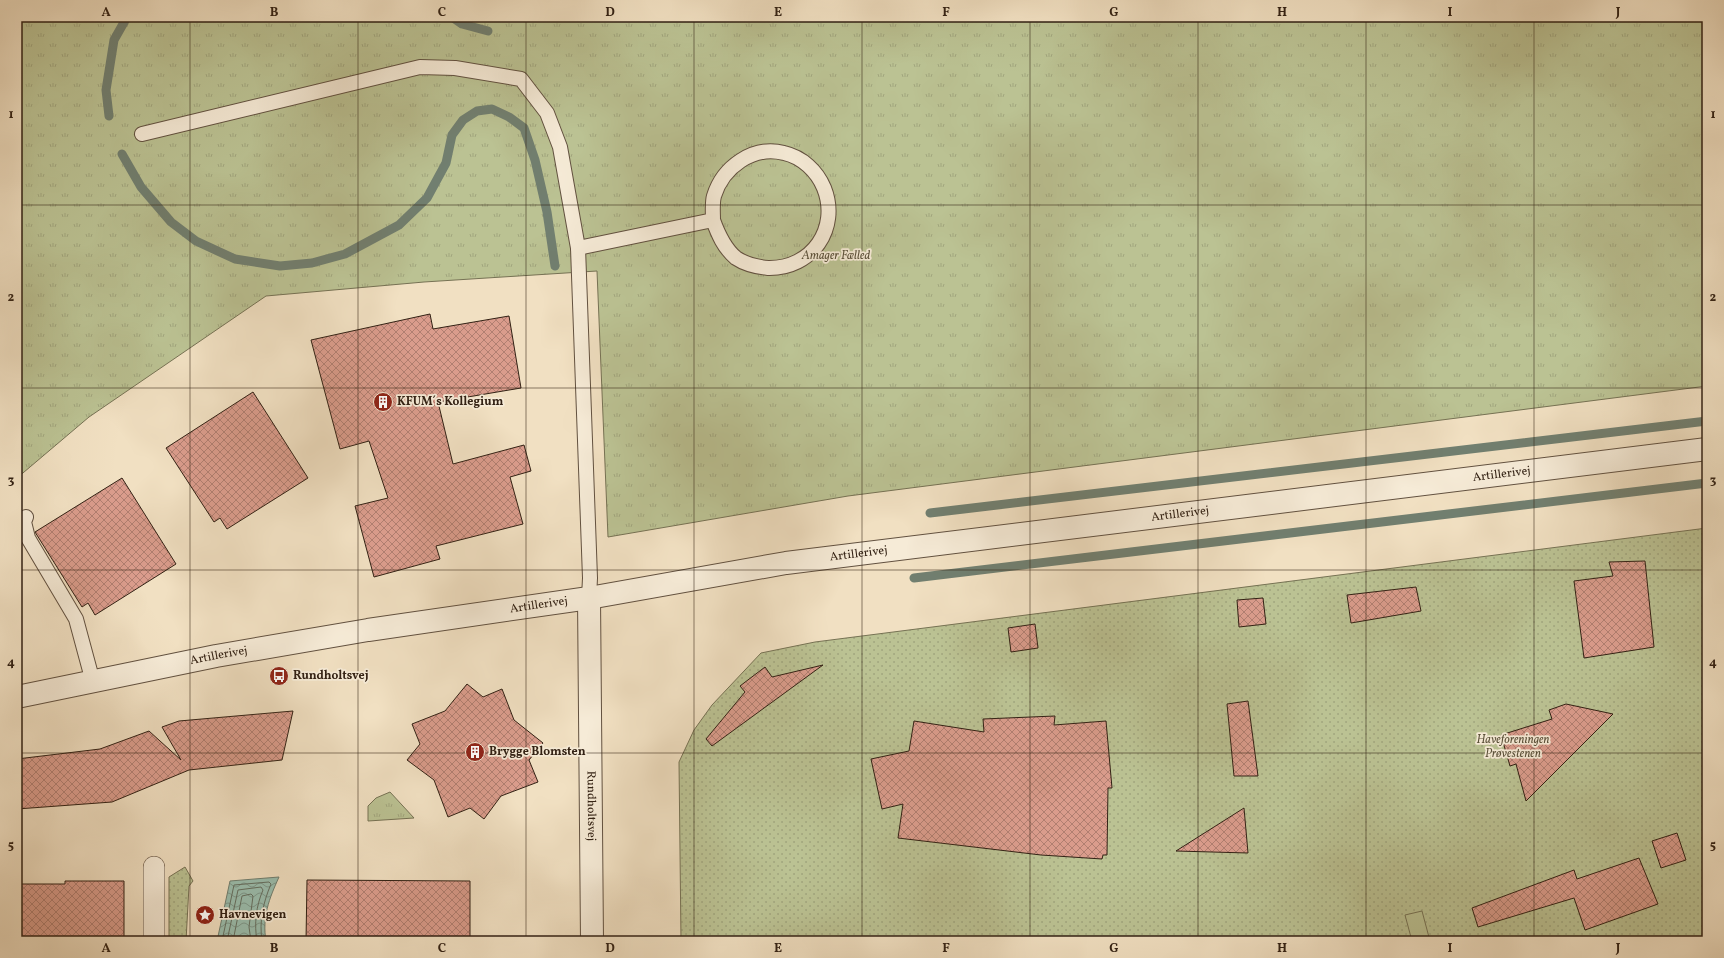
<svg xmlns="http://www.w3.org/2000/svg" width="1724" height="958" viewBox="0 0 1724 958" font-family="Vollkorn,serif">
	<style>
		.grass { fill: url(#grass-dots); stroke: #767254 }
		.park { fill: url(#park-tufts); stroke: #767254 }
		.pitch { fill: #bbc293; stroke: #767254 }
		.water { fill: url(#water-waves); stroke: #717f70 }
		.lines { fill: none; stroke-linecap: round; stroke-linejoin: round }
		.shore { stroke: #667061; stroke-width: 1 }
		.stream { stroke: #717f70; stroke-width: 9 }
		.building { fill: url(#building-cross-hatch); stroke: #322114 }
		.service-casing { stroke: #625140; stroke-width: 16 }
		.pedestrian-casing { stroke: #625140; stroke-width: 22 }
		.minor-casing { stroke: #625140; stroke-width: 24 }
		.tertiary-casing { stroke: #625140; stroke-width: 24 }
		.service { stroke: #f6ebd7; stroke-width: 14 }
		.pedestrian { stroke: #f6ebd7; stroke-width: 21 }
		.minor { stroke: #f6ebd7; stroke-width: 22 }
		.tertiary { stroke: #f6ebd7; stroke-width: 22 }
		.grid { fill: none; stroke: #322114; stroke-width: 1; stroke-opacity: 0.55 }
		.labels { text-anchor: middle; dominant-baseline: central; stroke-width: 3.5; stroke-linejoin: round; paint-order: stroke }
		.park-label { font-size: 12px; font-style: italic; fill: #5b513a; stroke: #f6ebd7 }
		.poi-label { font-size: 12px; font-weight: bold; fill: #322114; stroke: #f6ebd7; text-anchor: start }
		.street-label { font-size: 12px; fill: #322114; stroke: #f6ebd7 }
		.neatline { fill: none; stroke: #322114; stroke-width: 1.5 }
		.grid-label { font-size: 13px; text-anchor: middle; font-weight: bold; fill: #322114 }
	</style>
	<defs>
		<pattern id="grass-dots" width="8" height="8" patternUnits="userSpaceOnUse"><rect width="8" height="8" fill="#bbc293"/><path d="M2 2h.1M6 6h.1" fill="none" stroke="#a1a67e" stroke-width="1.8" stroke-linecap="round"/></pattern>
		<pattern id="park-tufts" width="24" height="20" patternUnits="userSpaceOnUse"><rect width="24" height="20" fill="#bbc293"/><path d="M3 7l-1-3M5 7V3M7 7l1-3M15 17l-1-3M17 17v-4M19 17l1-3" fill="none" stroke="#a1a67e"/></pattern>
		<pattern id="water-waves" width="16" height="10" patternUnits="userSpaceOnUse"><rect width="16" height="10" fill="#9bbeae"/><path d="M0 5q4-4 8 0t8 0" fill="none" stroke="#7f9a8c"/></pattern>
		<pattern id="building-cross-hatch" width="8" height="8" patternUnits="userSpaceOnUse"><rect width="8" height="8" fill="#da9c8c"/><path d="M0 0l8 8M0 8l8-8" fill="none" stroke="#b17f71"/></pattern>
	</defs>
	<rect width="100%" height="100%" fill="#f1e0c2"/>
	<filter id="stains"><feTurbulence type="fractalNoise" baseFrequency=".005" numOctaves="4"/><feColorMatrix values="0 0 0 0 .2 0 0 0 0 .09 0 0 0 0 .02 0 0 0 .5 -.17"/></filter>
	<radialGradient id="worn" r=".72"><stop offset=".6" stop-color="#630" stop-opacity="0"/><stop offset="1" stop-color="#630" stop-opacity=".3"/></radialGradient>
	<!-- grass -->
	<g class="grass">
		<path d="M 1707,528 L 1707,941 L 681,941 L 679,762 L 694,730 L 712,705 L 761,653 L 815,642 Z"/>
		<path d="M 185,867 L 193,881 L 189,886 L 186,941 L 169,941 L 169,877 Z"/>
	</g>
	<!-- park -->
	<g class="park">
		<path d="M 17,17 L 1707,17 L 1707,386 L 848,496 L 608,537 L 597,271 L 424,282 L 266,296 L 89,417 L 17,478 Z"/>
		<path d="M 390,792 L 414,818 L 368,821 L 368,806 L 376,798 Z"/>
	</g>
	<!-- pitch -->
	<path class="pitch" d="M 1422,911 L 1430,941 L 1412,941 L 1405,915 Z"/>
	<!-- water -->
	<path class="water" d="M 279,877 C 269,899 262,917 266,941 L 217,941 L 230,881 Z"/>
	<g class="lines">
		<!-- shore -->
		<g class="shore">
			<path d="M 222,941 L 234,885 L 269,882 L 271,884 C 263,903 259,921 262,941"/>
			<path d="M 227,941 L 238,890 L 261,887 L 263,890 C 256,906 254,924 257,941"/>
			<path d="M 233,941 L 242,896 L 251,894 L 253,896 L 249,927 L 251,941"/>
		</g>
		<!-- stream -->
		<g class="stream">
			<path d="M 452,17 L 462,24 L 488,31"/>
			<path d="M 109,116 L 106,90 L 114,40 L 127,17"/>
			<path d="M 122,154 L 141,187 L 171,222 L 196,241 L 235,259 L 280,266 L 312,263 L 345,254 L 399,225 L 427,198 L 446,163 L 452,135 L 463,120 L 477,111 L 492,109 L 509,117 L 524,128 L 535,160 L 547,212 L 555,266"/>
			<path d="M 930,513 L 1707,421"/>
			<path d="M 914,578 L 1707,483"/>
		</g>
	</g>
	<!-- building -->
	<g class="building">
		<path d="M 430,314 L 433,329 L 509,316 L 521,388 L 438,402 L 453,464 L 524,445 L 531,471 L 510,477 L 523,524 L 436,546 L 440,559 L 374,577 L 355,506 L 388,498 L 369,441 L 340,449 L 311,340 Z"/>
		<path d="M 253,392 L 308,478 L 227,529 L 220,518 L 214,522 L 166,448 Z"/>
		<path d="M 122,478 L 176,564 L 95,615 L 88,603 L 82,607 L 35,532 Z"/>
		<path d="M 1645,561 L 1654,647 L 1584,658 L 1574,581 L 1613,576 L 1609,562 Z"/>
		<path d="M 1416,587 L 1421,611 L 1351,623 L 1347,595 Z"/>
		<path d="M 1263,598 L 1266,624 L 1239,627 L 1237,600 Z"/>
		<path d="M 1035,624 L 1038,648 L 1011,652 L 1008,628 Z"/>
		<path d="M 823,665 L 712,746 L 706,739 L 745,692 L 740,686 L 765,667 L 772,677 Z"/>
		<path d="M 467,684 L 483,697 L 502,689 L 514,720 L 543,743 L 529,760 L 538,782 L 501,796 L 484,819 L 470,808 L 448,817 L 434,780 L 407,760 L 420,744 L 412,724 L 445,711 Z"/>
		<path d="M 1248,701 L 1258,776 L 1234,776 L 1227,704 Z"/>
		<path d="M 1566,704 L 1613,714 L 1526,801 L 1516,764 L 1510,766 L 1501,735 L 1552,719 L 1549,710 Z"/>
		<path d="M 293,711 L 282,760 L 189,770 L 112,802 L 17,809 L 17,759 L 100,749 L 149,731 L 181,760 L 162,727 L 179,721 Z"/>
		<path d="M 1055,716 L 1054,725 L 1106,721 L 1112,788 L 1108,788 L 1107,855 L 1103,855 L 1102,859 L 1041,855 L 898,838 L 903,804 L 882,809 L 871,759 L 909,751 L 914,721 L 984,732 L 983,719 Z"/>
		<path d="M 1244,808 L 1248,853 L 1176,851 Z"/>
		<path d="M 1677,833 L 1686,860 L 1661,868 L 1652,841 Z"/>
		<path d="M 1639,858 L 1658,904 L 1585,930 L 1574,898 L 1478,927 L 1472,908 L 1574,870 L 1577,879 Z"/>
		<path d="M 307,880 L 470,881 L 470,941 L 306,941 Z"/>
		<path d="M 65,881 L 124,881 L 124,941 L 17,941 L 17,884 L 65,884 Z"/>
	</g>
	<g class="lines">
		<!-- service casing -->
		<g class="service-casing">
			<g id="service">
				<path d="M 142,134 L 420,67 L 455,68 L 521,79 L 547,113 L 560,147 L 578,248 L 590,578 L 589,598"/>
				<path d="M 578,248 L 713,220 C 718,234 724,248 736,258 C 745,264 758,267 768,268 C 812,269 840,228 824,188 C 817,171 802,157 784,153 C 753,145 723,167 714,196 C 712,203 713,212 713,220"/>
				<path d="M 26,517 L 24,522 L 28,538 L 76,619 L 93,682"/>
			</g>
		</g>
		<!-- pedestrian casing -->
		<g class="pedestrian-casing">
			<path id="pedestrian" d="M 154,941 L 154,867"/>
		</g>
		<!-- minor casing -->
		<g class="minor-casing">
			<g id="minor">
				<path id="s1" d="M 589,598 L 592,941"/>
			</g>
		</g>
		<!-- tertiary casing -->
		<g class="tertiary-casing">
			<g id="tertiary">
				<path id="s2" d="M 17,697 L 216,656 L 368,630 L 589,598 L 786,563 L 1707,449"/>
			</g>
		</g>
		<!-- service -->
		<use href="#service" class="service"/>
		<!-- pedestrian -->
		<use href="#pedestrian" class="pedestrian"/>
		<!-- minor -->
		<use href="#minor" class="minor"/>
		<!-- tertiary -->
		<use href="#tertiary" class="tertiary"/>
	</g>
	<!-- grid -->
	<path class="grid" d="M 190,17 L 190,941M 358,17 L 358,941M 526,17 L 526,941M 694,17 L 694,941M 862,17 L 862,941M 1030,17 L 1030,941M 1198,17 L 1198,941M 1366,17 L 1366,941M 1534,17 L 1534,941M 17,205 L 1707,205M 17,388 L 1707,388M 17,570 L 1707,570M 17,753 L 1707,753"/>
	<!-- icons -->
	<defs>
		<g id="building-disc" transform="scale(1)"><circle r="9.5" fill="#8f2418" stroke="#f6ebd7"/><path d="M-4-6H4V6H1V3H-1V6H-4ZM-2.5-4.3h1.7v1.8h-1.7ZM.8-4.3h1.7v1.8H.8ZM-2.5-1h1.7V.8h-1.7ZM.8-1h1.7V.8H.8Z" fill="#fff"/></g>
		<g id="bus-disc" transform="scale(1)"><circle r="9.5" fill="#8f2418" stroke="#f6ebd7"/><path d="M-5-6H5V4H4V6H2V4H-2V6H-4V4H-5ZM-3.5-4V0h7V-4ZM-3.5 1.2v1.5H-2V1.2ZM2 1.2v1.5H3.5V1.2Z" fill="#fff"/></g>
		<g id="sight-disc" transform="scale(1)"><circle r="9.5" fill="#8f2418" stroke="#f6ebd7"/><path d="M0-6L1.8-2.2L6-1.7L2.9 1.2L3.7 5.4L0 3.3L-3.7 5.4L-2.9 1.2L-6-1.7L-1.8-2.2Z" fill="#fff"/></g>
	</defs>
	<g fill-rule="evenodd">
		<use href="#building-disc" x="383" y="402"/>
		<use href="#bus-disc" x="279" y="676"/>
		<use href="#building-disc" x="475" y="752"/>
		<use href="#sight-disc" x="205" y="915"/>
	</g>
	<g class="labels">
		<!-- park labels -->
		<g class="park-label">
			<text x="836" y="256">Amager Fælled</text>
			<text x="1513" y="740">Haveforeningen<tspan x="1513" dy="14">Prøvestenen</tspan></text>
		</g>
		<!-- poi labels -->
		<g class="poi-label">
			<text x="397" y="402">KFUM´s Kollegium</text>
			<text x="293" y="676">Rundholtsvej</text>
			<text x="489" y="752">Brygge Blomsten</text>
			<text x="219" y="915">Havnevigen</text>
		</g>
		<!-- street labels -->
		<g class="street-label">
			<text stroke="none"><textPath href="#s2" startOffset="1502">Artillerivej</textPath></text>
			<text stroke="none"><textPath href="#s2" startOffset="1178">Artillerivej</textPath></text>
			<text stroke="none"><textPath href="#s2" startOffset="854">Artillerivej</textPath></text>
			<text stroke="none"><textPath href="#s2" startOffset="530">Artillerivej</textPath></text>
			<text stroke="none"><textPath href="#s2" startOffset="206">Artillerivej</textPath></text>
			<text stroke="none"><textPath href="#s1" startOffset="208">Rundholtsvej</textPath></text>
		</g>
	</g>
	<!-- margin -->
	<rect width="1724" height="958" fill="none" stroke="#f1e0c2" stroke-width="44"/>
	<rect x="22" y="22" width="1680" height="914" class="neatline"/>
	<g class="grid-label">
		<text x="106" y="16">A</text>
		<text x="274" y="16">B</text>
		<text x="442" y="16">C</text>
		<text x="610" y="16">D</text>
		<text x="778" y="16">E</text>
		<text x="946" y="16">F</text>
		<text x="1114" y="16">G</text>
		<text x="1282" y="16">H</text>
		<text x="1450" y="16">I</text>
		<text x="1618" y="16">J</text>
		<text x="11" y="118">1</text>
		<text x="1713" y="118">1</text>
		<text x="11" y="301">2</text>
		<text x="1713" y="301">2</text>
		<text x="11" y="484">3</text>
		<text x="1713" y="484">3</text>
		<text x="11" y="666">4</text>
		<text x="1713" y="666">4</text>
		<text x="11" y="849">5</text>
		<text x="1713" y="849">5</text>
		<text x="106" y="952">A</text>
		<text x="274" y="952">B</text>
		<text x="442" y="952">C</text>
		<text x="610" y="952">D</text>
		<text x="778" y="952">E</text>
		<text x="946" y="952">F</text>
		<text x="1114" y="952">G</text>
		<text x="1282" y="952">H</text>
		<text x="1450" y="952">I</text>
		<text x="1618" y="952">J</text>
	</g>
	<rect width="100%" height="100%" filter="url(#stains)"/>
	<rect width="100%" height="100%" fill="url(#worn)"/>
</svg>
